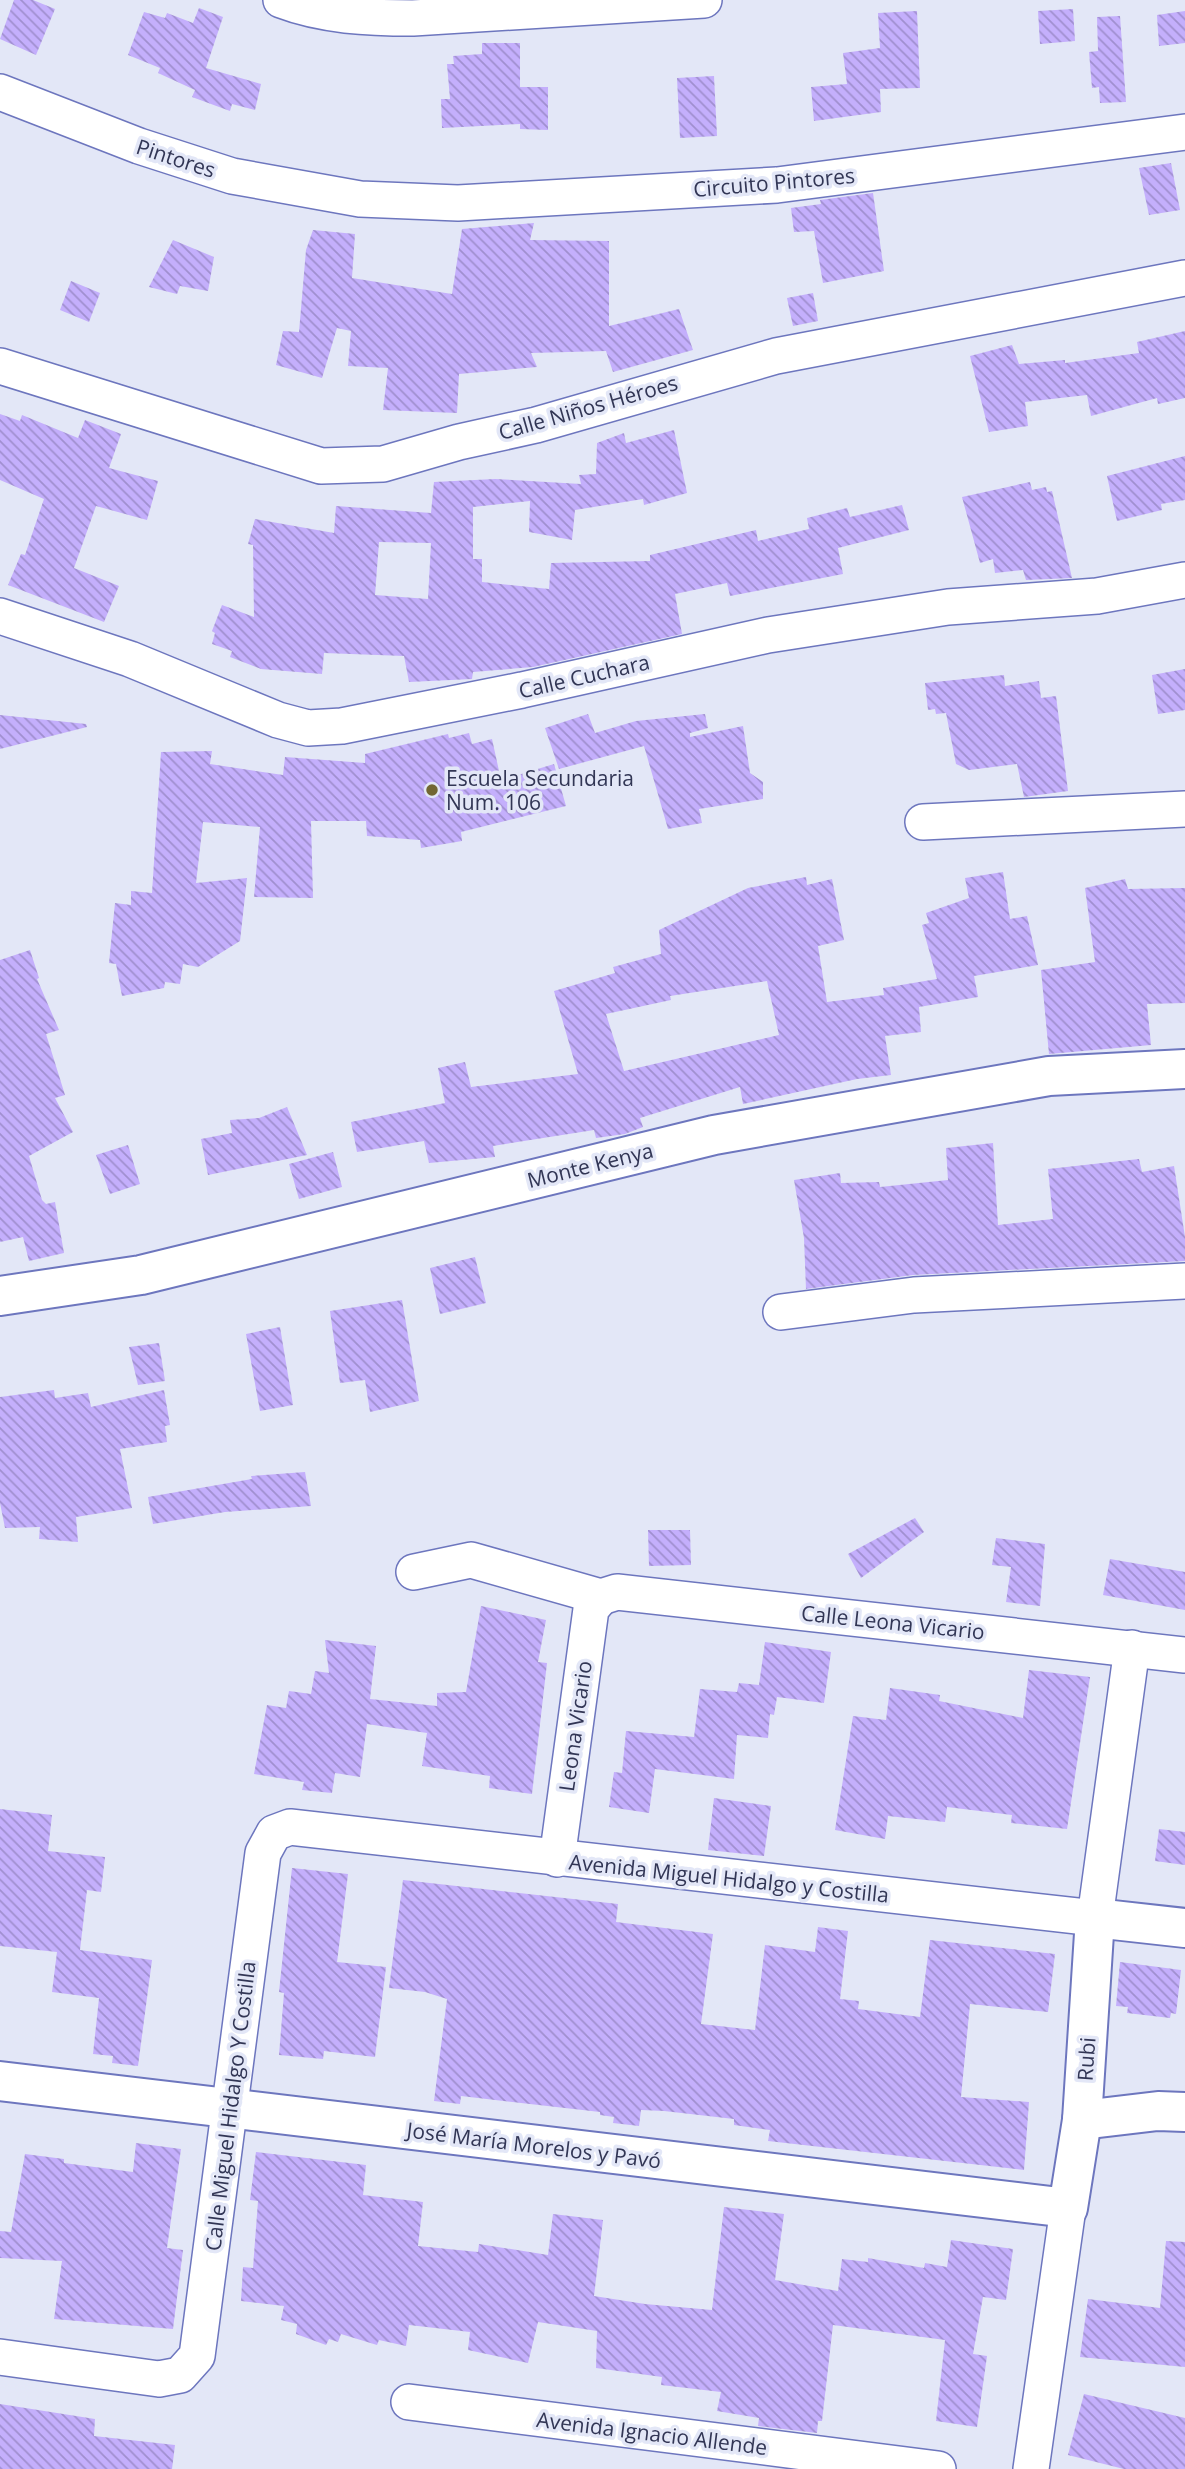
<svg xmlns="http://www.w3.org/2000/svg" width="1185" height="2469" viewBox="0 0 1185 2469" font-family="'Open Sans',sans-serif">
	<style>
		.building { fill: url(#building-back-hatch); fill-rule: evenodd }
		.lines { fill: none; stroke-linecap: round; stroke-linejoin: round }
		.street-casing { stroke: #6d76be; stroke-width: 38 }
		.secondary-casing { stroke: #6d76be; stroke-width: 42 }
		.street { stroke: #fff; stroke-width: 35 }
		.secondary { stroke: #fff; stroke-width: 38 }
		.poi-dot { fill: #726633; stroke: #e3e7f7; stroke-width: 2.5 }
		.labels { text-anchor: middle; dominant-baseline: central; stroke-width: 7; stroke-linejoin: round; paint-order: stroke }
		.street-label { font-size: 21px; fill: #323655; stroke: #e3e7f7 }
		.poi-label { font-size: 21px; fill: #323655; stroke: #e3e7f7; text-anchor: start }
	</style>
	<defs>
		<pattern id="building-back-hatch" width="6" height="6" patternUnits="userSpaceOnUse" patternTransform="scale(1.75)"><rect width="6" height="6" fill="#c4affc"/><path d="M-1 5l2 2M0 0l6 6M5-1l2 2" fill="none" stroke="#a08fcf"/></pattern>
	</defs>
	<rect width="100%" height="100%" fill="#e3e7f7"/>
	<!-- building -->
	<g class="building">
		<path d="M 14,0 L 33,0 L 55,9 L 36,55 L 0,39 Z"/>
		<path d="M 199,8 L 223,17 L 206,68 L 261,84 L 255,110 L 232,104 L 230,111 L 192,97 L 195,90 L 158,73 L 160,68 L 128,55 L 144,12 L 165,18 L 167,13 L 193,23 Z"/>
		<path d="M 1073,9 L 1075,41 L 1040,44 L 1038,11 Z"/>
		<path d="M 917,11 L 920,88 L 880,89 L 881,112 L 814,121 L 811,87 L 847,84 L 843,53 L 880,48 L 878,13 Z"/>
		<path d="M 1185,11 L 1185,43 L 1159,46 L 1157,15 Z"/>
		<path d="M 1120,16 L 1126,102 L 1100,103 L 1099,87 L 1092,88 L 1089,52 L 1098,51 L 1097,17 Z"/>
		<path d="M 482,43 L 520,43 L 520,87 L 548,87 L 548,130 L 520,129 L 520,124 L 442,128 L 441,99 L 450,99 L 447,64 L 454,64 L 453,56 L 482,54 Z"/>
		<path d="M 714,76 L 717,136 L 680,138 L 677,78 Z"/>
		<path d="M 1171,163 L 1180,210 L 1149,215 L 1139,168 Z"/>
		<path d="M 873,193 L 884,271 L 823,283 L 814,231 L 794,232 L 791,208 L 821,204 L 820,200 Z"/>
		<path d="M 534,223 L 530,240 L 609,241 L 609,326 L 679,309 L 693,350 L 613,372 L 606,351 L 531,353 L 537,367 L 459,374 L 457,413 L 383,410 L 388,368 L 348,366 L 351,331 L 337,328 L 322,378 L 276,365 L 283,331 L 299,332 L 306,250 L 313,230 L 355,234 L 352,278 L 452,294 L 462,229 Z"/>
		<path d="M 173,240 L 214,257 L 208,291 L 180,286 L 177,294 L 149,287 Z"/>
		<path d="M 71,281 L 100,293 L 89,322 L 60,310 Z"/>
		<path d="M 813,293 L 818,321 L 793,326 L 787,298 Z"/>
		<path d="M 1185,331 L 1185,398 L 1158,404 L 1157,398 L 1091,416 L 1087,395 L 1025,402 L 1028,426 L 989,432 L 970,356 L 1012,345 L 1019,364 L 1065,360 L 1065,363 L 1139,353 L 1137,342 Z"/>
		<path d="M 0,414 L 20,421 L 22,415 L 78,438 L 85,420 L 121,434 L 109,468 L 158,481 L 147,520 L 96,506 L 74,568 L 119,586 L 104,622 L 8,585 L 21,554 L 25,555 L 44,499 L 0,480 Z"/>
		<path d="M 674,430 L 687,493 L 644,505 L 643,499 L 575,510 L 572,540 L 529,532 L 530,501 L 473,507 L 473,559 L 482,559 L 482,582 L 549,589 L 551,563 L 650,561 L 650,555 L 756,530 L 758,541 L 809,529 L 807,518 L 847,508 L 850,517 L 902,505 L 909,530 L 838,548 L 843,574 L 730,596 L 727,583 L 675,594 L 682,634 L 533,667 L 473,672 L 472,679 L 409,682 L 404,656 L 324,653 L 322,674 L 261,669 L 230,657 L 232,651 L 212,644 L 215,633 L 212,631 L 222,605 L 254,617 L 253,545 L 248,544 L 255,519 L 334,533 L 336,506 L 431,513 L 434,482 L 495,479 L 581,484 L 579,475 L 596,474 L 597,443 L 624,433 L 626,443 ZM 379,542 L 431,543 L 428,599 L 375,595 Z"/>
		<path d="M 1185,456 L 1185,500 L 1161,504 L 1162,510 L 1117,521 L 1107,476 Z"/>
		<path d="M 1030,482 L 1032,490 L 1046,487 L 1047,492 L 1052,491 L 1072,578 L 1026,580 L 1023,570 L 995,573 L 993,559 L 980,563 L 962,497 Z"/>
		<path d="M 1185,669 L 1185,710 L 1158,714 L 1152,675 Z"/>
		<path d="M 1004,675 L 1005,686 L 1039,681 L 1041,698 L 1056,696 L 1068,791 L 1024,797 L 1017,764 L 969,770 L 956,764 L 946,713 L 936,714 L 935,709 L 928,710 L 925,683 Z"/>
		<path d="M 588,714 L 595,733 L 636,721 L 705,714 L 708,728 L 690,733 L 690,737 L 743,726 L 750,773 L 763,782 L 763,799 L 699,809 L 702,823 L 668,829 L 644,746 L 559,769 L 545,728 Z"/>
		<path d="M 0,715 L 86,724 L 87,727 L 0,749 Z"/>
		<path d="M 469,733 L 472,744 L 492,739 L 501,780 L 554,764 L 566,806 L 461,832 L 462,841 L 421,848 L 420,840 L 367,836 L 366,821 L 311,821 L 313,898 L 254,897 L 260,827 L 203,822 L 196,883 L 247,878 L 240,941 L 198,967 L 183,964 L 180,984 L 165,982 L 164,988 L 122,996 L 116,964 L 109,963 L 115,903 L 131,905 L 131,891 L 152,893 L 161,752 L 212,751 L 210,764 L 283,775 L 285,757 L 365,763 L 365,754 L 448,734 L 449,738 Z"/>
		<path d="M 1003,872 L 1010,919 L 1027,916 L 1038,965 L 974,976 L 978,997 L 919,1007 L 921,1032 L 885,1036 L 891,1075 L 857,1079 L 743,1104 L 740,1087 L 640,1118 L 643,1127 L 625,1134 L 596,1138 L 594,1130 L 493,1146 L 495,1157 L 429,1163 L 424,1141 L 357,1152 L 351,1122 L 445,1103 L 438,1068 L 465,1062 L 471,1087 L 578,1074 L 554,991 L 615,973 L 613,967 L 661,954 L 659,930 L 748,888 L 806,877 L 807,885 L 832,879 L 844,940 L 818,946 L 827,1002 L 884,995 L 883,988 L 937,979 L 922,925 L 929,923 L 926,913 L 969,898 L 965,878 ZM 767,981 L 779,1035 L 624,1071 L 606,1014 L 671,1000 L 670,996 Z"/>
		<path d="M 1125,879 L 1128,889 L 1185,888 L 1185,1003 L 1147,1004 L 1151,1045 L 1049,1054 L 1041,970 L 1095,962 L 1085,888 Z"/>
		<path d="M 30,950 L 39,978 L 37,979 L 59,1030 L 46,1034 L 65,1095 L 55,1098 L 73,1132 L 29,1156 L 42,1200 L 46,1204 L 55,1202 L 64,1253 L 29,1261 L 23,1237 L 0,1242 L 0,960 Z"/>
		<path d="M 287,1107 L 307,1155 L 208,1175 L 201,1139 L 232,1133 L 230,1120 L 259,1118 Z"/>
		<path d="M 993,1143 L 998,1225 L 1053,1219 L 1048,1169 L 1139,1159 L 1142,1172 L 1174,1166 L 1185,1237 L 1185,1261 L 913,1275 L 806,1289 L 804,1238 L 794,1180 L 840,1173 L 841,1183 L 879,1182 L 880,1187 L 948,1180 L 946,1148 Z"/>
		<path d="M 128,1145 L 140,1184 L 110,1194 L 96,1155 Z"/>
		<path d="M 333,1152 L 342,1187 L 299,1199 L 289,1164 Z"/>
		<path d="M 475,1257 L 486,1303 L 440,1314 L 430,1268 Z"/>
		<path d="M 402,1300 L 419,1401 L 370,1412 L 365,1380 L 340,1383 L 330,1311 Z"/>
		<path d="M 280,1327 L 293,1405 L 260,1411 L 246,1334 Z"/>
		<path d="M 159,1343 L 165,1381 L 138,1385 L 129,1347 Z"/>
		<path d="M 54,1390 L 55,1398 L 88,1393 L 91,1407 L 164,1390 L 170,1425 L 165,1426 L 167,1442 L 120,1449 L 132,1508 L 76,1517 L 78,1542 L 39,1539 L 40,1527 L 5,1528 L 0,1503 L 0,1397 Z"/>
		<path d="M 305,1472 L 311,1506 L 225,1512 L 153,1524 L 148,1497 L 252,1479 L 251,1476 Z"/>
		<path d="M 915,1518 L 924,1532 L 861,1578 L 848,1554 Z"/>
		<path d="M 648,1530 L 690,1530 L 691,1565 L 649,1566 Z"/>
		<path d="M 996,1538 L 1045,1544 L 1040,1606 L 1006,1602 L 1011,1567 L 992,1565 Z"/>
		<path d="M 1110,1559 L 1185,1572 L 1185,1610 L 1103,1595 Z"/>
		<path d="M 481,1606 L 546,1620 L 538,1662 L 547,1663 L 532,1794 L 489,1788 L 490,1776 L 422,1766 L 427,1733 L 367,1724 L 360,1777 L 335,1773 L 332,1793 L 302,1790 L 304,1782 L 254,1774 L 267,1705 L 286,1708 L 289,1691 L 311,1694 L 315,1671 L 329,1673 L 325,1640 L 376,1646 L 370,1699 L 437,1706 L 437,1693 L 466,1692 Z"/>
		<path d="M 765,1642 L 831,1652 L 824,1703 L 777,1697 L 774,1715 L 770,1714 L 768,1738 L 737,1735 L 734,1779 L 655,1769 L 649,1813 L 609,1807 L 614,1772 L 622,1773 L 626,1731 L 694,1737 L 700,1689 L 737,1692 L 739,1683 L 759,1685 Z"/>
		<path d="M 1029,1670 L 1090,1677 L 1067,1829 L 1011,1823 L 1012,1815 L 947,1807 L 945,1822 L 888,1816 L 885,1839 L 835,1830 L 853,1716 L 886,1720 L 890,1688 L 940,1695 L 939,1701 L 1023,1718 Z"/>
		<path d="M 714,1798 L 771,1806 L 764,1856 L 708,1850 Z"/>
		<path d="M 0,1809 L 52,1815 L 48,1851 L 105,1857 L 101,1892 L 87,1890 L 80,1950 L 152,1960 L 138,2066 L 112,2063 L 113,2056 L 93,2054 L 99,1998 L 52,1992 L 57,1952 L 0,1946 Z"/>
		<path d="M 1159,1829 L 1185,1832 L 1185,1865 L 1155,1861 Z"/>
		<path d="M 292,1868 L 348,1874 L 337,1962 L 386,1967 L 375,2057 L 324,2051 L 323,2059 L 279,2055 L 284,1993 L 279,1992 Z"/>
		<path d="M 403,1880 L 618,1904 L 616,1922 L 713,1934 L 701,2024 L 755,2030 L 765,1945 L 815,1952 L 818,1927 L 848,1931 L 840,1999 L 859,2001 L 858,2009 L 920,2017 L 930,1940 L 1055,1954 L 1048,2012 L 970,2004 L 961,2097 L 1029,2102 L 1024,2170 L 768,2141 L 770,2130 L 734,2125 L 734,2119 L 664,2111 L 641,2110 L 639,2126 L 613,2123 L 614,2117 L 600,2115 L 600,2112 L 461,2096 L 460,2104 L 434,2101 L 447,1999 L 425,1992 L 389,1988 Z"/>
		<path d="M 1120,1962 L 1181,1970 L 1176,2014 L 1171,2013 L 1170,2018 L 1127,2013 L 1128,2007 L 1116,2006 Z"/>
		<path d="M 136,2143 L 181,2149 L 167,2248 L 183,2250 L 173,2329 L 54,2319 L 62,2261 L 0,2258 L 0,2231 L 11,2232 L 25,2154 L 64,2159 L 64,2163 L 133,2172 Z"/>
		<path d="M 256,2152 L 366,2165 L 363,2195 L 423,2202 L 418,2246 L 478,2252 L 479,2244 L 548,2255 L 553,2214 L 603,2220 L 594,2296 L 645,2304 L 712,2310 L 724,2207 L 784,2214 L 775,2280 L 838,2291 L 842,2259 L 868,2262 L 868,2258 L 924,2268 L 925,2263 L 947,2267 L 951,2240 L 1013,2249 L 1006,2300 L 983,2297 L 973,2354 L 987,2356 L 977,2427 L 936,2421 L 945,2340 L 833,2325 L 822,2421 L 818,2421 L 817,2433 L 758,2426 L 759,2418 L 717,2411 L 721,2392 L 661,2385 L 662,2377 L 596,2368 L 597,2331 L 538,2322 L 528,2363 L 468,2350 L 470,2332 L 409,2325 L 406,2346 L 379,2340 L 377,2345 L 341,2334 L 338,2342 L 329,2339 L 326,2345 L 296,2334 L 297,2324 L 281,2320 L 284,2306 L 241,2301 L 243,2267 L 253,2268 L 258,2201 L 250,2200 Z"/>
		<path d="M 1166,2241 L 1185,2242 L 1185,2367 L 1080,2357 L 1088,2299 L 1160,2308 Z"/>
		<path d="M 1084,2394 L 1185,2418 L 1185,2469 L 1124,2469 L 1068,2455 Z"/>
		<path d="M 0,2404 L 95,2419 L 94,2436 L 175,2445 L 172,2469 L 0,2469 Z"/>
	</g>
	<g class="lines">
		<!-- street casing -->
		<g class="street-casing">
			<g id="street">
				<path d="M 281,0 C 323,16 368,18 413,18 L 704,0"/>
				<path d="M 0,92 L 139,146 L 232,176 L 360,199 L 458,203 L 777,185 L 1185,132"/>
				<path d="M 0,366 L 321,466 L 383,464 L 459,442 L 536,425 L 776,356 L 1185,278"/>
				<path d="M 0,616 L 130,659 L 278,720 L 308,728 L 342,726 L 522,690 L 768,635 L 948,607 L 1097,596 L 1185,580"/>
				<path d="M 923,822 L 1185,809"/>
				<path d="M 781,1312 L 914,1295 L 1185,1281"/>
				<path d="M 414,1572 L 471,1560 L 601,1597"/>
				<path d="M 601,1597 L 617,1592 L 1185,1655"/>
				<path d="M 557,1859 L 591,1609 L 601,1597"/>
				<path d="M 0,2357 L 159,2379 L 180,2375 L 197,2356 L 263,1853 L 274,1833 L 290,1827 L 1095,1918 L 1132,1648"/>
				<path d="M 409,2402 L 938,2469"/>
				<path d="M 1031,2469 L 1068,2208"/>
			</g>
		</g>
		<!-- secondary casing -->
		<g class="secondary-casing">
			<g id="secondary">
				<path d="M 0,1296 L 141,1275 L 714,1135 L 1049,1076 L 1185,1069"/>
				<path d="M 0,2081 L 1068,2208 L 1082,2120 L 1095,1918 L 1185,1928"/>
				<path d="M 1082,2120 L 1158,2111 L 1185,2112"/>
			</g>
		</g>
		<!-- street -->
		<use href="#street" class="street"/>
		<!-- secondary -->
		<use href="#secondary" class="secondary"/>
	</g>
	<!-- markers -->
	<circle class="poi-dot" cx="432" cy="790" r="7"/>
	<g class="labels">
		<!-- street labels -->
		<g class="street-label">
			<text transform="translate(176 158) rotate(18)">Pintores</text>
			<text transform="translate(774 182) rotate(-5)">Circuito Pintores</text>
			<text transform="translate(588 407) rotate(-16)">Calle Niños Héroes</text>
			<text transform="translate(584 676) rotate(-13)">Calle Cuchara</text>
			<text transform="translate(590 1165) rotate(-14)">Monte Kenya</text>
			<text transform="translate(893 1622) rotate(6)">Calle Leona Vicario</text>
			<text transform="translate(575 1726) rotate(-82)">Leona Vicario</text>
			<text transform="translate(729 1878) rotate(6)">Avenida Miguel Hidalgo y Costilla</text>
			<text transform="translate(1086 2059) rotate(-86)">Rubi</text>
			<text transform="translate(230 2106) rotate(-83)">Calle Miguel Hidalgo Y Costilla</text>
			<text transform="translate(534 2145) rotate(7)">José María Morelos y Pavó</text>
			<text transform="translate(652 2433) rotate(7)">Avenida Ignacio Allende</text>
		</g>
		<!-- poi labels -->
		<g class="poi-label">
			<text x="446" y="778">Escuela Secundaria<tspan x="446" dy="24">Num. 106</tspan></text>
		</g>
	</g>
</svg>
